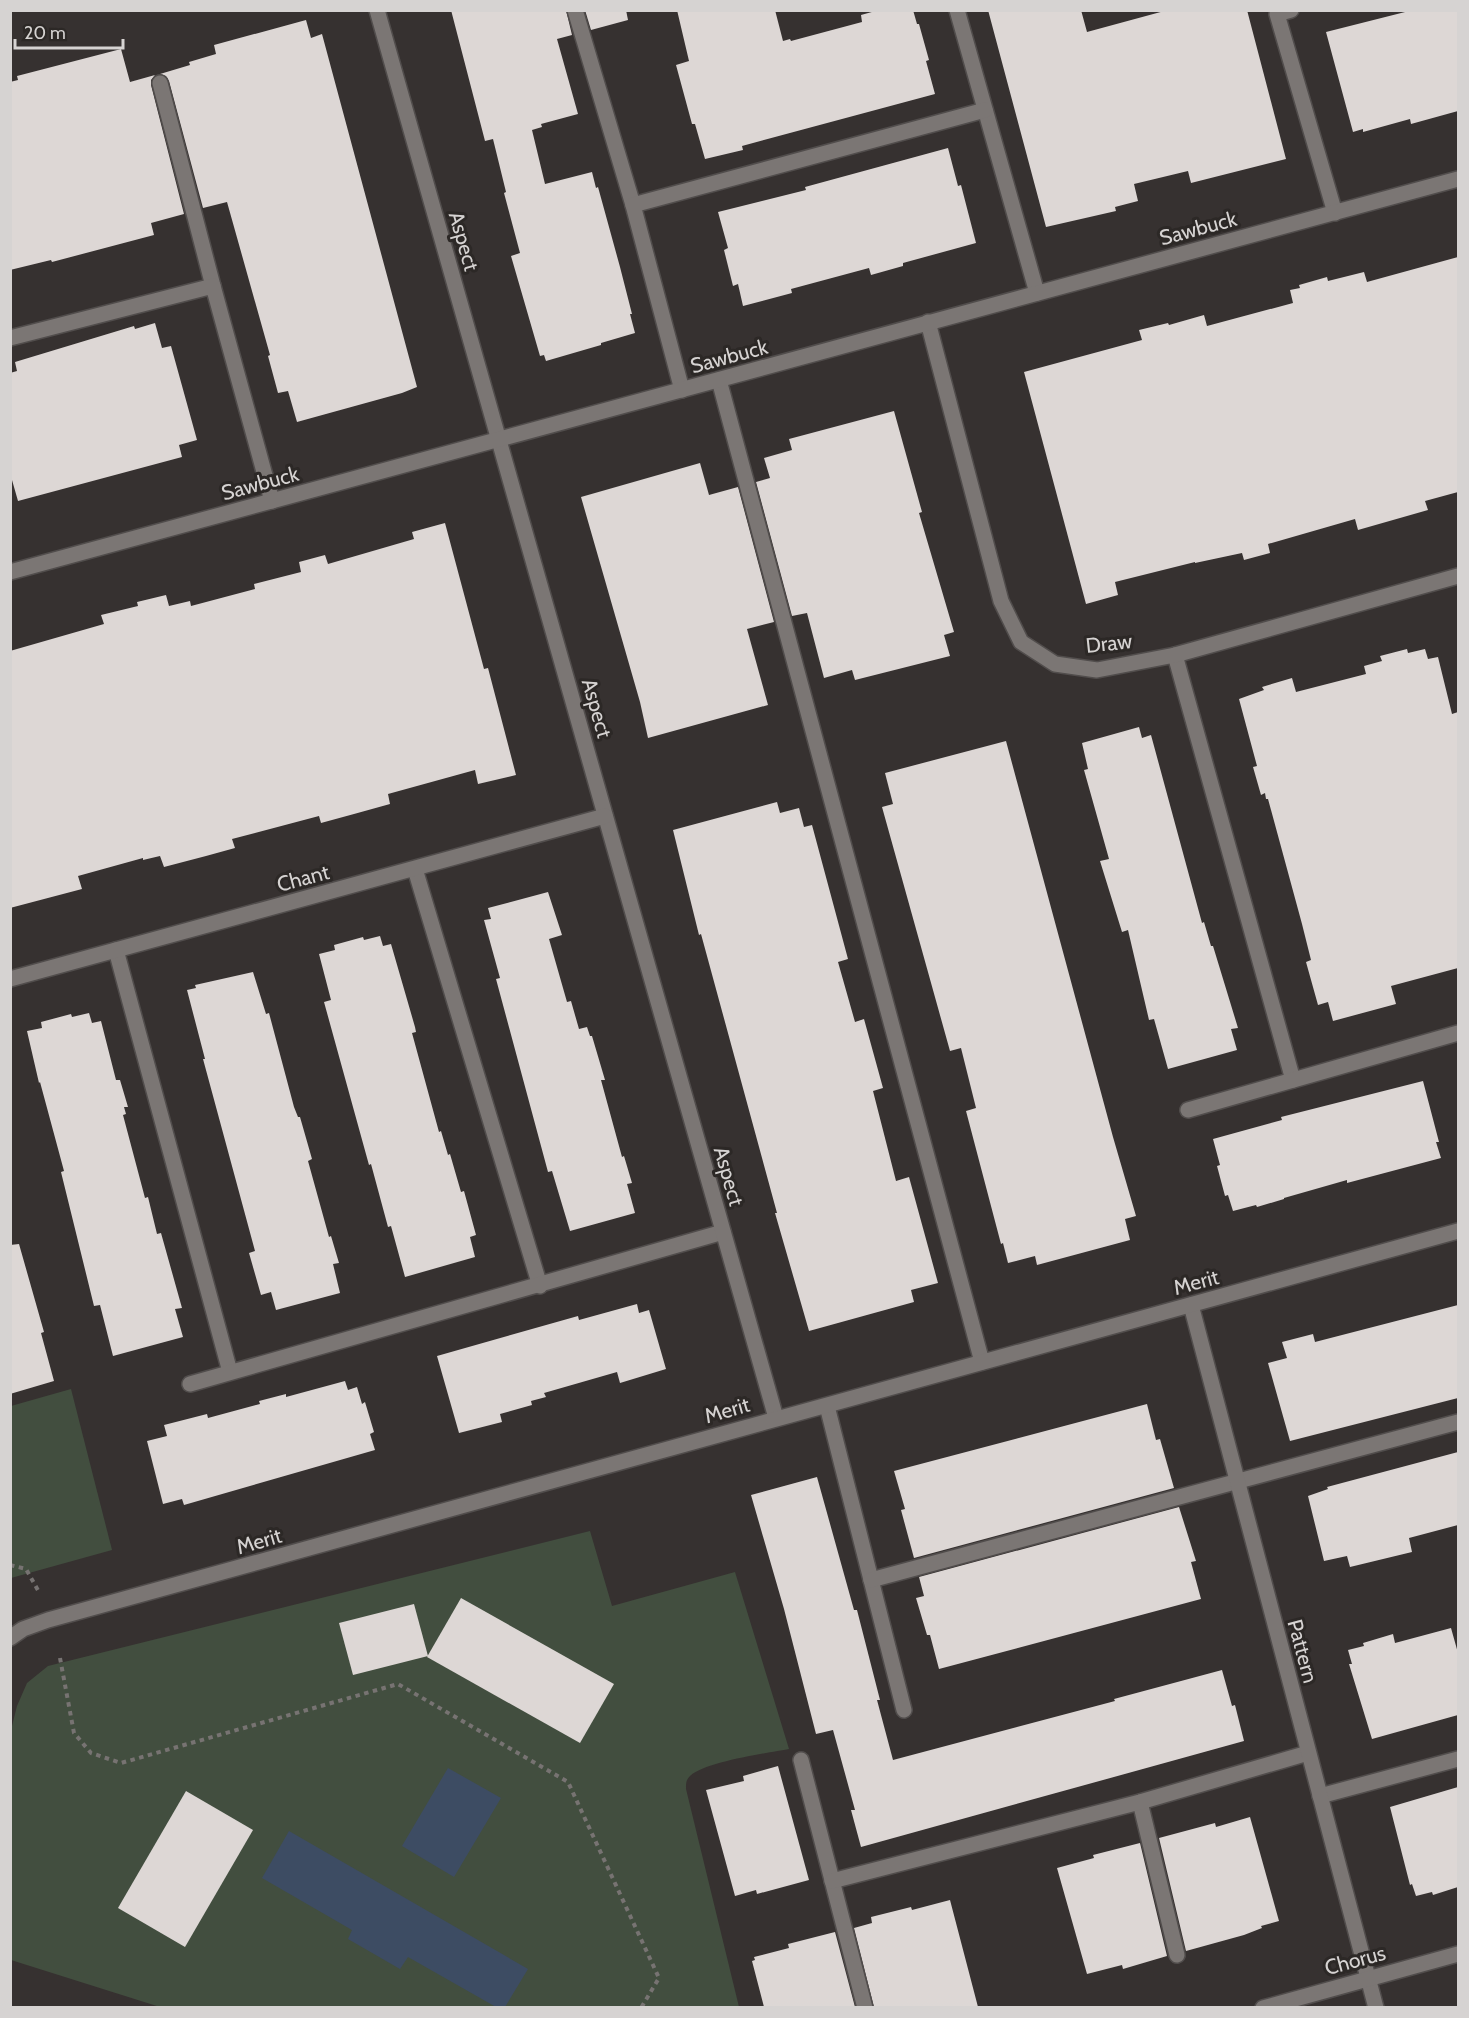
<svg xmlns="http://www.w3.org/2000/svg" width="1469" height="2018" viewBox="0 0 1469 2018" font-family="Cabin,sans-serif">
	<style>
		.green { fill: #424e3f }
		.water { fill: #3d4c63 }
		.building { fill: #ddd7d5 }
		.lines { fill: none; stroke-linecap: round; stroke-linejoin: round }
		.lane-casing { stroke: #514d4c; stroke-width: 18 }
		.street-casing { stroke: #514d4c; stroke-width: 18 }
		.secondary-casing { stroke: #514d4c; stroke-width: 18 }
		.path { stroke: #777372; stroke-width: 4; stroke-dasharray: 4.5 4.5; stroke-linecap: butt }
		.lane { stroke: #7b7674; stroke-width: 15 }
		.street { stroke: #7b7674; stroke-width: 15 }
		.secondary { stroke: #7b7674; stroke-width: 15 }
		.labels { text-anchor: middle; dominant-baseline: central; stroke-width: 6; stroke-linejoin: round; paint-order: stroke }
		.street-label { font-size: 21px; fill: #d6d3d2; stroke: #2c2826 }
	</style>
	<rect width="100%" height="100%" fill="#363130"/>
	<!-- green -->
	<g class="green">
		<path d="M 71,1389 L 112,1550 L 11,1578 L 11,1406 Z"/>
		<path d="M 590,1531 L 612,1606 L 735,1572 L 789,1749 C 767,1753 705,1762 690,1776 C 686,1780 686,1783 686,1789 L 739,2007 L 160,2007 L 11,1960 L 11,1730 L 17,1706 L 27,1683 L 48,1666 Z"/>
	</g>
	<!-- water -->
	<g class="water">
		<path d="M 448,1768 L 501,1798 L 454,1877 L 402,1846 Z"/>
		<path d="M 289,1831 L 528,1969 L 505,2007 L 496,2007 L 408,1957 L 400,1969 L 348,1939 L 352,1930 L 262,1878 Z"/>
	</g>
	<!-- building -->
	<g class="building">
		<path d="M 451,10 L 566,10 L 572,35 L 557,39 L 578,114 L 541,124 L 542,127 L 532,130 L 545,184 L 592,172 L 596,188 L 598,187 L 620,267 L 632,314 L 630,314 L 635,333 L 601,343 L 601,345 L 546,361 L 544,355 L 540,356 L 511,256 L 520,253 L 504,193 L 506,192 L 493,139 L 485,141 Z"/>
		<path d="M 585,10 L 626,10 L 628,20 L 591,30 Z"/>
		<path d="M 677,10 L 775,10 L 783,41 L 790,39 L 791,41 L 862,22 L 861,15 L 879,10 L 913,10 L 917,24 L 919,24 L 929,60 L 926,61 L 935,94 L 742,146 L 743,150 L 705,159 L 695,124 L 692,124 L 676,65 L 689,61 Z"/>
		<path d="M 988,10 L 1081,10 L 1087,32 L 1168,10 L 1247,10 L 1286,159 L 1191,183 L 1188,171 L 1134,184 L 1138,201 L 1115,207 L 1116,211 L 1046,227 Z"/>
		<path d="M 1413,10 L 1458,10 L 1458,111 L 1411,124 L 1410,119 L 1363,132 L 1363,129 L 1353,132 L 1326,32 Z"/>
		<path d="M 306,20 L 311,38 L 322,34 L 417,387 L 402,393 L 297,422 L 288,391 L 278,393 L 268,356 L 270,355 L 227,202 L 203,208 L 169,81 L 166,76 L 160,74 L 190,65 L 189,62 L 216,54 L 214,45 Z"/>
		<path d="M 121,49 L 130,82 L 155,75 L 151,80 L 151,85 L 184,214 L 151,223 L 154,235 L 52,262 L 51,260 L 10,270 L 10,82 L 18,80 L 17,76 Z"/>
		<path d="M 948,148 L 958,186 L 961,185 L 976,243 L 903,263 L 903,266 L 871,275 L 869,268 L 791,289 L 792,293 L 743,306 L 738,284 L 733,286 L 724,250 L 728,248 L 718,212 L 806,190 L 805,187 Z"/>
		<path d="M 1458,257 L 1458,492 L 1425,501 L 1428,510 L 1358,530 L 1355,519 L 1268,544 L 1270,553 L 1244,560 L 1242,553 L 1195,563 L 1195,562 L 1115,582 L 1118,595 L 1086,604 L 1024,372 L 1142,340 L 1139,330 L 1168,323 L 1169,325 L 1204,315 L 1207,326 L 1293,303 L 1290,290 L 1300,288 L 1299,285 L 1327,277 L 1328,281 L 1364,272 L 1367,282 Z"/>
		<path d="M 155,323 L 162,348 L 171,346 L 197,440 L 179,445 L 182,457 L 18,501 L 10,473 L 10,373 L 17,371 L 15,362 L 134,326 L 135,329 Z"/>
		<path d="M 894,411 L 922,512 L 919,513 L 954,632 L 944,635 L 950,656 L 855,680 L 852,670 L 824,678 L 807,613 L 792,616 L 756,482 L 770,478 L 764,458 L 792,450 L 789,439 Z"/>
		<path d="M 700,463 L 709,495 L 738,487 L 774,622 L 747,629 L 768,705 L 648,738 L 640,702 L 581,497 Z"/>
		<path d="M 445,523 L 484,669 L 488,668 L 516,775 L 478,784 L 475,770 L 388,794 L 390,804 L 354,814 L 321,823 L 319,816 L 232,839 L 235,848 L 206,856 L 164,867 L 160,856 L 143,860 L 143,858 L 78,876 L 82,889 L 10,908 L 10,651 L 104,624 L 101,615 L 138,606 L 137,602 L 166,595 L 169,606 L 190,601 L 191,606 L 255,589 L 254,584 L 301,572 L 299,562 L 325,555 L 328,564 L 414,539 L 412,532 Z"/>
		<path d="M 1407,649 L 1408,653 L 1425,649 L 1428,659 L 1438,657 L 1452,714 L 1458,712 L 1458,968 L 1391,986 L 1396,1004 L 1333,1021 L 1328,1002 L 1318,1005 L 1306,962 L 1311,960 L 1302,924 L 1268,799 L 1266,799 L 1265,793 L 1261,795 L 1253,767 L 1257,766 L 1239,699 L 1264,690 L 1262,687 L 1292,678 L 1296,692 L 1366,674 L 1364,666 L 1382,661 L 1380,656 Z"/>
		<path d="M 1139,727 L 1142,738 L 1151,735 L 1202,923 L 1204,922 L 1211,946 L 1213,946 L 1238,1028 L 1231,1029 L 1237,1050 L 1168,1069 L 1154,1019 L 1149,1020 L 1128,930 L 1122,932 L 1100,861 L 1109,859 L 1084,770 L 1088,769 L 1082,743 Z"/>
		<path d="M 1006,741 L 1113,1137 L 1136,1216 L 1125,1219 L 1130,1240 L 1037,1265 L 1035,1256 L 1008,1263 L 1003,1243 L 1001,1244 L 966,1111 L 976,1108 L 961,1048 L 950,1051 L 882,807 L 893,804 L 885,773 Z"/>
		<path d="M 777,802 L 780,813 L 799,808 L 804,827 L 812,825 L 848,959 L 838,962 L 855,1022 L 864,1019 L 883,1088 L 873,1091 L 896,1181 L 909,1177 L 938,1283 L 911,1290 L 914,1302 L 809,1331 L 775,1213 L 777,1213 L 701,934 L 699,935 L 673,830 Z"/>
		<path d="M 548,892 L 562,935 L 549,939 L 567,1002 L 571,1001 L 579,1029 L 587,1027 L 590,1036 L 592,1036 L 605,1080 L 601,1080 L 622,1157 L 624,1156 L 632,1183 L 627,1184 L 635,1213 L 570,1231 L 552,1171 L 548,1172 L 496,979 L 500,978 L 484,920 L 491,919 L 488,908 Z"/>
		<path d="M 380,936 L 383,946 L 391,944 L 415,1027 L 416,1032 L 412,1033 L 439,1132 L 441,1131 L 448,1155 L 450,1154 L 461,1192 L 464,1191 L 476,1235 L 470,1237 L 475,1257 L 405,1277 L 391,1226 L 388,1227 L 371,1164 L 369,1165 L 324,1002 L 331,1000 L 319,954 L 335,950 L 334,945 L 363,937 L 364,940 Z"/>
		<path d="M 253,972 L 266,1014 L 269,1013 L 294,1107 L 298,1117 L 300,1117 L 312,1159 L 308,1161 L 329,1237 L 331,1236 L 339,1263 L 333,1264 L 340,1293 L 276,1310 L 271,1292 L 261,1295 L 249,1253 L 255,1251 L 203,1059 L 205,1059 L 187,990 L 196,988 L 195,985 Z"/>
		<path d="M 89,1013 L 92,1023 L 101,1021 L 116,1080 L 120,1080 L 128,1107 L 124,1107 L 126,1114 L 123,1115 L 145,1198 L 148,1197 L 157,1234 L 161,1233 L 182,1308 L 175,1309 L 183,1337 L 113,1356 L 100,1305 L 94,1306 L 61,1172 L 64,1171 L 40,1082 L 39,1083 L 27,1031 L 42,1028 L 41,1022 L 71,1014 L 72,1017 Z"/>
		<path d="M 1423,1081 L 1439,1142 L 1436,1142 L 1441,1158 L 1347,1183 L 1347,1180 L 1284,1198 L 1284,1199 L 1257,1207 L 1256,1205 L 1233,1211 L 1228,1195 L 1225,1196 L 1217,1166 L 1220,1165 L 1213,1139 L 1282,1120 L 1281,1117 Z"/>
		<path d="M 19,1244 L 44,1332 L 41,1333 L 54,1381 L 10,1394 L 10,1245 Z"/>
		<path d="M 637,1304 L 639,1313 L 649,1310 L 666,1369 L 620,1383 L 617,1372 L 544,1393 L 546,1397 L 531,1401 L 532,1405 L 500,1414 L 502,1422 L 459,1433 L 437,1356 L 578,1316 L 579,1320 Z"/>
		<path d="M 1458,1305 L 1458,1398 L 1290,1441 L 1268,1363 L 1287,1358 L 1282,1342 L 1313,1334 L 1315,1342 Z"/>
		<path d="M 345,1381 L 348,1390 L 357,1387 L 362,1404 L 365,1402 L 374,1432 L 370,1434 L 375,1450 L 184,1505 L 182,1499 L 163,1504 L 147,1441 L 167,1436 L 164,1425 L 207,1414 L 208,1418 L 260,1404 L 259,1401 L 286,1394 L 286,1397 Z"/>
		<path d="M 1147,1404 L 1156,1440 L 1160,1439 L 1174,1488 L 914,1558 L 901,1510 L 905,1509 L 894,1471 Z"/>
		<path d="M 1458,1452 L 1458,1525 L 1409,1538 L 1412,1552 L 1350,1567 L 1347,1556 L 1324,1561 L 1308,1496 L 1328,1489 L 1327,1487 Z"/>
		<path d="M 817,1477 L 854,1610 L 857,1610 L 880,1700 L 877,1700 L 893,1760 L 1115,1701 L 1114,1699 L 1222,1670 L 1232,1706 L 1235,1705 L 1244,1741 L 861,1847 L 851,1810 L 855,1810 L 833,1730 L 816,1734 L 784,1609 L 751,1495 Z"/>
		<path d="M 1179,1507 L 1196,1561 L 1191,1562 L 1201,1599 L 939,1669 L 930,1635 L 927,1635 L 916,1598 L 924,1596 L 919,1577 Z"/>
		<path d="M 461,1598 L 614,1684 L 580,1743 L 427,1657 Z"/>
		<path d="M 414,1604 L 428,1656 L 353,1675 L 339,1623 Z"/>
		<path d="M 1451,1628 L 1458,1653 L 1458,1715 L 1372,1739 L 1349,1664 L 1352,1664 L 1348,1650 L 1364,1646 L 1363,1643 L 1393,1634 L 1395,1643 Z"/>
		<path d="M 778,1766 L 809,1880 L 757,1894 L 756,1890 L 735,1896 L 706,1790 L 744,1781 L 743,1776 Z"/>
		<path d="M 1458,1787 L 1458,1887 L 1433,1895 L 1432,1892 L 1416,1896 L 1412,1884 L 1410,1885 L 1390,1807 Z"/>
		<path d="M 186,1791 L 253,1830 L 185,1947 L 118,1908 Z"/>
		<path d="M 1250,1817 L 1279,1921 L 1261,1926 L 1262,1928 L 1244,1935 L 1186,1951 L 1159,1838 L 1215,1823 L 1216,1827 Z"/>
		<path d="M 1140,1843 L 1167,1956 L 1123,1969 L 1122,1965 L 1087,1974 L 1057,1868 L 1094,1858 L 1093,1855 Z"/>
		<path d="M 950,1900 L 978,2007 L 874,2007 L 854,1928 L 872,1923 L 871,1917 L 911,1907 L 912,1910 Z"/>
		<path d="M 835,1932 L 855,2007 L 764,2007 L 752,1961 L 755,1960 L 754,1957 L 789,1948 L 788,1944 Z"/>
	</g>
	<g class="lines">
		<!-- lane casing -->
		<g class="lane-casing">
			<g id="lane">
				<path d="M 575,10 L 633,205"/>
				<path d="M 957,10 L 1037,293"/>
				<path d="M 1291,10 L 1277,14 L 1335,213"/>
				<path d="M 160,83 L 213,286"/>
				<path d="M 10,338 L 213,286 L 272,501"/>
				<path d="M 719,380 L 982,1362"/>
				<path d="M 682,390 L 633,205 L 985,110"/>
				<path d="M 1175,655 L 1293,1080"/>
				<path d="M 415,869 L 540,1286"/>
				<path d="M 116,950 L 230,1372"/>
				<path d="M 1188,1110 L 1458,1033"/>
				<path d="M 190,1384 L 723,1232"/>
				<path d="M 827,1406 L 904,1710"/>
				<path d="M 871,1580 L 1458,1422"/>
				<path d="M 801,1760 L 865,2008"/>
				<path d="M 1320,1796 L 1458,1759"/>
				<path d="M 1140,1802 L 1177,1955"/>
				<path d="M 832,1881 L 1140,1802 L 1308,1753"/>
			</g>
		</g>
		<!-- street casing -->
		<g class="street-casing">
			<g id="street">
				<path d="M 377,10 L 776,1418"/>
				<path d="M 928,322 L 1001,601 L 1021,642 L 1055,664 L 1097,670 L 1175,655 L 1458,576"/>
				<path d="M 10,572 L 1458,179"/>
				<path d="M 10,979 L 605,816"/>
				<path d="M 1191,1305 L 1376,2008"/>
				<path d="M 1263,2008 L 1458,1954"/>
			</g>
		</g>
		<!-- secondary casing -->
		<g class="secondary-casing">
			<path id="secondary" d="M 10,1638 L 23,1629 L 48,1620 L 1458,1231"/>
		</g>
		<!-- path -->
		<g class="path">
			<path d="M 10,1565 L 26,1569 L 39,1592"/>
			<path d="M 60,1658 L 74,1733 L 91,1753 L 121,1763 L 398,1684 L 568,1782 L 659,1978 L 641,2008"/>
		</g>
		<!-- lane -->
		<use href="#lane" class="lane"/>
		<!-- street -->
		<use href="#street" class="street"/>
		<!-- secondary -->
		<use href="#secondary" class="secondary"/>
	</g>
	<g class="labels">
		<!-- street labels -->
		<g class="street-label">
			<text transform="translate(1198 228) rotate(-15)">Sawbuck</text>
			<text transform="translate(464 241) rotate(74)">Aspect</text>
			<text transform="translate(729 356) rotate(-15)">Sawbuck</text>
			<text transform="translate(260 483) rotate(-15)">Sawbuck</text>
			<text transform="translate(1109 643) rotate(-6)">Draw</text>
			<text transform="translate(597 708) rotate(74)">Aspect</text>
			<text transform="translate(303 878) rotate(-15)">Chant</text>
			<text transform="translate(729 1176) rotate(74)">Aspect</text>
			<text transform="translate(1196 1282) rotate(-15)">Merit</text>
			<text transform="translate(727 1410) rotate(-16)">Merit</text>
			<text transform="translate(259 1541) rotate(-16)">Merit</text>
			<text transform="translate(1303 1651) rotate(75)">Pattern</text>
			<text transform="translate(1355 1960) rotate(-15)">Chorus</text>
		</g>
	</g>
	<!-- border -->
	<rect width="1469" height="2018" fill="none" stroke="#d6d3d2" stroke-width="24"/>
	<!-- scale -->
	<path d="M15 39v9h108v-9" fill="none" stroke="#d6d3d2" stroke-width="3"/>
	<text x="24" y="39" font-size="18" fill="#d6d3d2" stroke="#2c2826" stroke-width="4.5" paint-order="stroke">20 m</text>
</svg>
